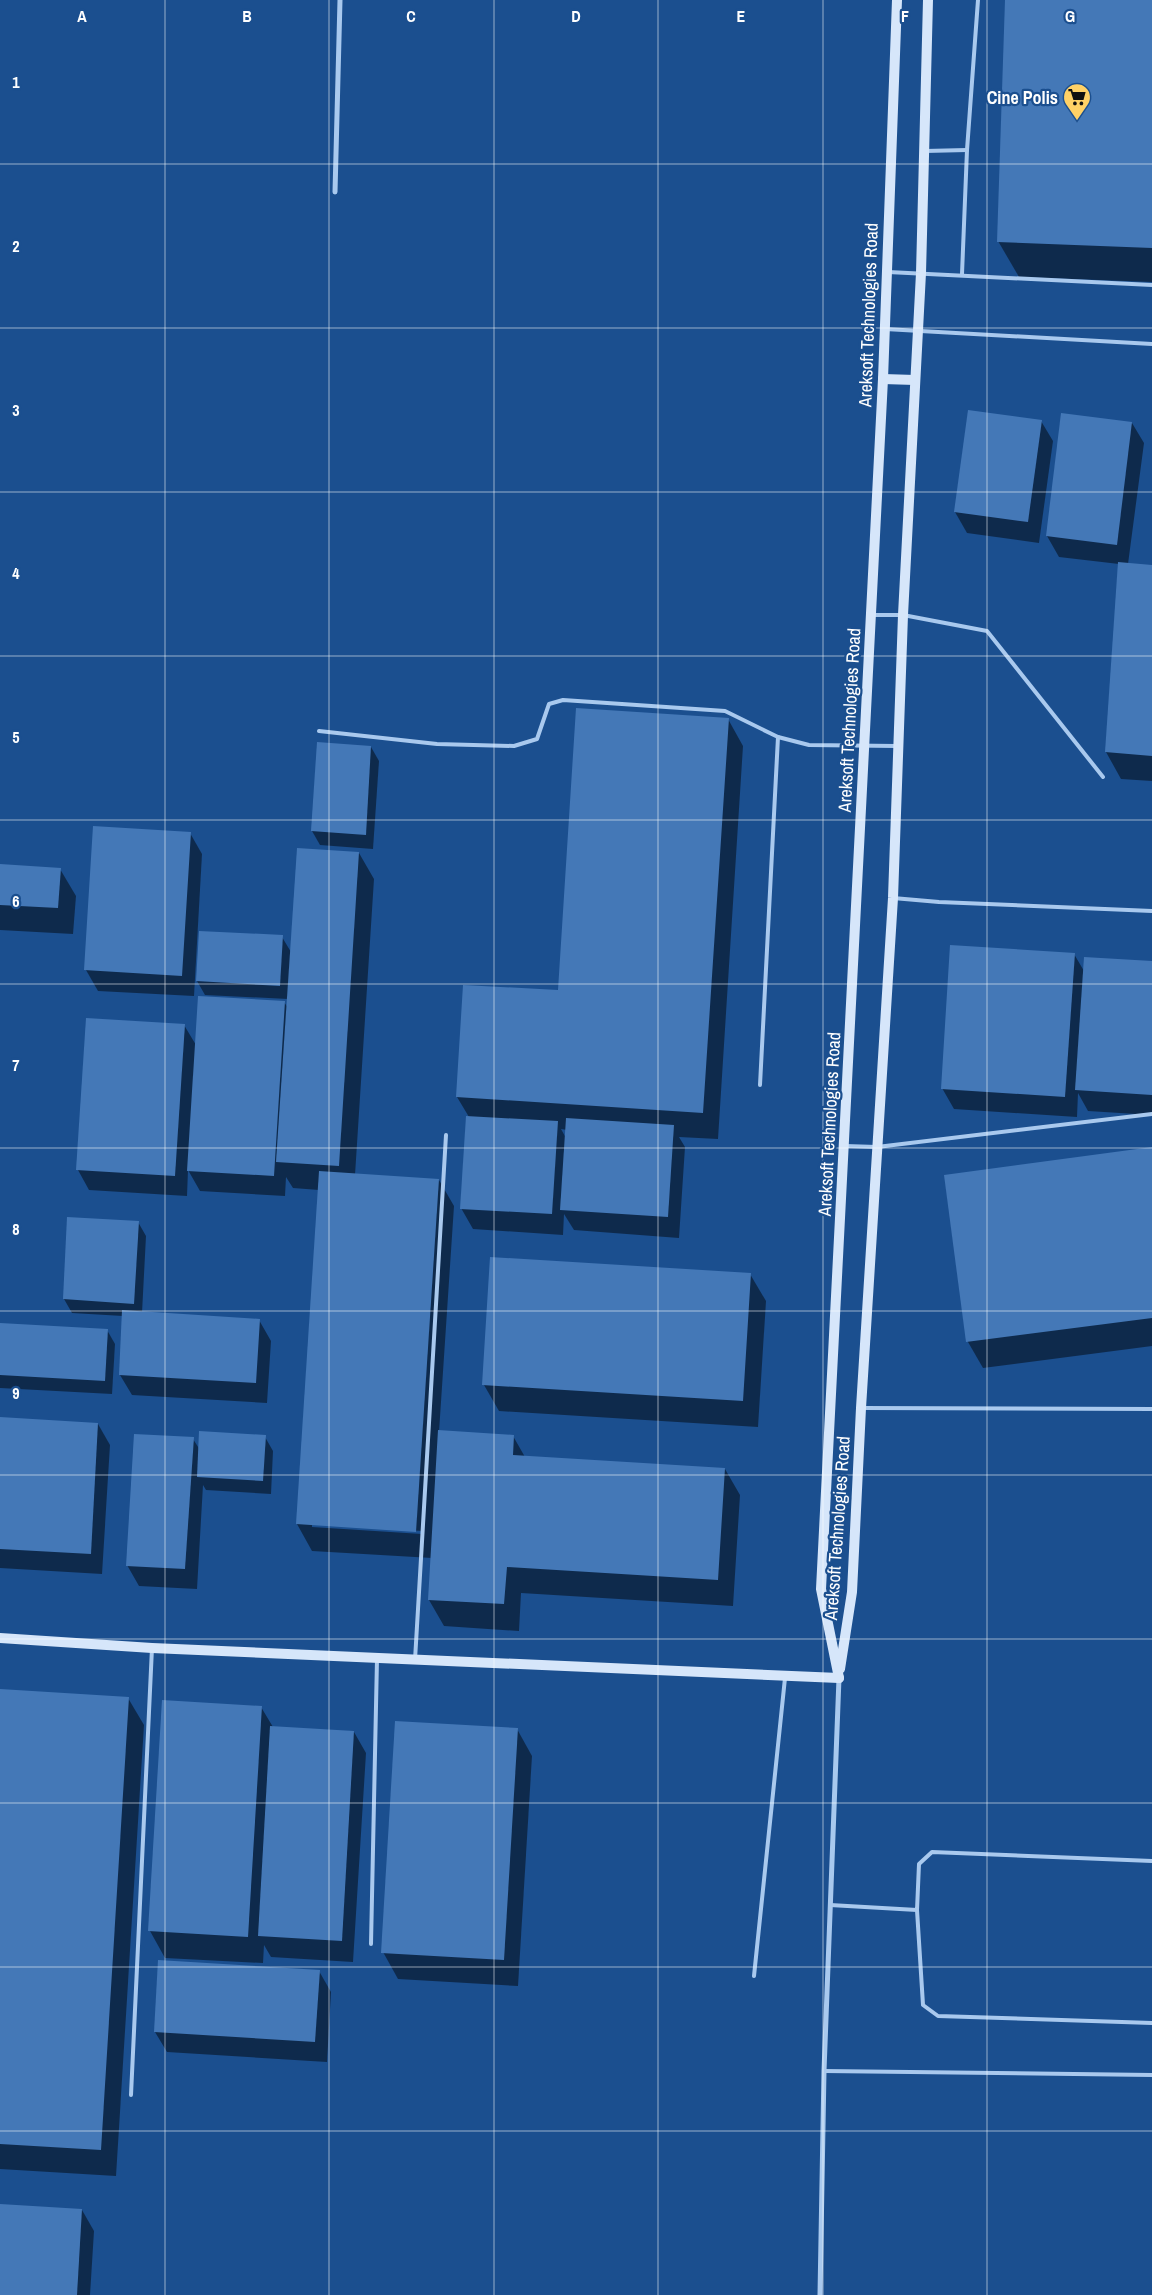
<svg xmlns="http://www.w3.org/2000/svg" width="1152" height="2295" viewBox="0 0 1152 2295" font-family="'Archivo Narrow',sans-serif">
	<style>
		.shadow { fill: #0007; fill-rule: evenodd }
		.building { fill: #4478b7 }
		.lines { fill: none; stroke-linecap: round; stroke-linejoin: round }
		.lane { stroke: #a9c9ee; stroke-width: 4 }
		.street { stroke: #a9c9ee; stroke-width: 5 }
		.secondary { stroke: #d6e6fa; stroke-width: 10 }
		.grid { fill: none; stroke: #fff; stroke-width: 1; stroke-opacity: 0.55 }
		.labels { text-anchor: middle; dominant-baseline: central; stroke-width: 4.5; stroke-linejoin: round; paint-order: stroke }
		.poi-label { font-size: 18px; font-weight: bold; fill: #fff; stroke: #1b4f8f; text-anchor: end }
		.street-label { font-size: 18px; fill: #fff; stroke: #1b4f8f }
		.grid-label { font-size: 16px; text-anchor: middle; font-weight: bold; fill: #fff; stroke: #1b4f8f; stroke-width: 4.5; stroke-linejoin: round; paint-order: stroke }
	</style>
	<rect width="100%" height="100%" fill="#1b4f8f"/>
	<!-- shadow -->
	<g class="shadow">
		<path d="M 1007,0 L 1152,0 L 1152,282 L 1019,277 L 998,241 Z"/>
		<path d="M 969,411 L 1041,421 L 1053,441 L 1039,543 L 967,533 L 955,512 Z"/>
		<path d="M 1132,423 L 1144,443 L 1128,564 L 1152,566 L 1152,781 L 1121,779 L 1106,752 L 1119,564 L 1059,557 L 1047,536 Z"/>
		<path d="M 728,719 L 743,746 L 718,1139 L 679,1137 L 685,1147 L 679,1238 L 574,1230 L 564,1214 L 563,1235 L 473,1229 L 461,1208 L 469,1117 L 457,1097 L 559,992 ZM 561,1129 L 567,1130 L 566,1138 Z"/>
		<path d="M 371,747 L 379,761 L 373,849 L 320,845 L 312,831 Z"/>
		<path d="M 190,833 L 202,854 L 194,996 L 98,991 L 86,970 Z"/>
		<path d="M 359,853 L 374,879 L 355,1175 L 439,1180 L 454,1206 L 439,1432 L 513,1436 L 525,1457 L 725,1469 L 740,1495 L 733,1606 L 521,1593 L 519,1631 L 444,1626 L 429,1600 L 432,1558 L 312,1551 L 297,1524 L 319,1190 L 293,1188 L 286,1177 L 285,1196 L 200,1191 L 188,1170 L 187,1196 L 89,1190 L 78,1170 L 184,1025 L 196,1045 L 284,1002 L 288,1008 L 288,999 L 205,995 L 197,981 L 282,937 L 291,952 ZM 312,1524 L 423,1531 L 422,1534 L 312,1527 Z"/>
		<path d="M 0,865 L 60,869 L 76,896 L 73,934 L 0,930 Z"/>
		<path d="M 1074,954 L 1084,971 L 1152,962 L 1152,1115 L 1088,1111 L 1078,1093 L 1077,1117 L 954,1109 L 942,1088 Z"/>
		<path d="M 1152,1149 L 1152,1346 L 983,1368 L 968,1342 L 945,1176 Z"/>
		<path d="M 69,1218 L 138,1222 L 146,1236 L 142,1313 L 259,1320 L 271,1341 L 267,1403 L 132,1395 L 120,1375 L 123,1316 L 72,1313 L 64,1299 Z"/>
		<path d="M 750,1274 L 766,1301 L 758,1427 L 499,1411 L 484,1385 Z"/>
		<path d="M 0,1324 L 107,1330 L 115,1344 L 112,1394 L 0,1388 Z"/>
		<path d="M 0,1418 L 98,1424 L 110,1445 L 102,1574 L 0,1568 Z"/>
		<path d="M 265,1437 L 273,1451 L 271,1494 L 206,1490 L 203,1485 L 197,1589 L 139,1586 L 127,1565 L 193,1439 L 200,1450 Z"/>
		<path d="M 0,1691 L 128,1698 L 144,1725 L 116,2176 L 0,2169 Z"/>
		<path d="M 261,1707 L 273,1727 L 354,1732 L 366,1753 L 353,1962 L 271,1957 L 264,1945 L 263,1963 L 165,1958 L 150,1931 Z"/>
		<path d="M 517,1729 L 532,1756 L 518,1986 L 398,1979 L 383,1952 Z"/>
		<path d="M 319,1971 L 331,1992 L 327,2062 L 167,2052 L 155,2032 Z"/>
		<path d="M 0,2206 L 82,2210 L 94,2231 L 90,2295 L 0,2295 Z"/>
	</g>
	<!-- building -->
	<g class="building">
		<path d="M 1005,0 L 1152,0 L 1152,248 L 997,242 Z"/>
		<path d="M 968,410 L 1042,420 L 1028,522 L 954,512 Z"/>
		<path d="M 1061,413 L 1132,422 L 1117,545 L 1046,536 Z"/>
		<path d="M 1118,562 L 1152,565 L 1152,756 L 1105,752 Z"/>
		<path d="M 576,708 L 729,718 L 703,1113 L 456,1097 L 463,985 L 558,990 Z"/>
		<path d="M 317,742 L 371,746 L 366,835 L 311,831 Z"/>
		<path d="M 93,826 L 191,832 L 182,976 L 84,970 Z"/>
		<path d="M 297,848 L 359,852 L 339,1166 L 276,1162 Z"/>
		<path d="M 0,864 L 61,868 L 58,908 L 0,905 Z"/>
		<path d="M 199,931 L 283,935 L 280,986 L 196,981 Z"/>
		<path d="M 950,945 L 1075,953 L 1065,1097 L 941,1089 Z"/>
		<path d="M 1084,957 L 1152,961 L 1152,1095 L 1075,1090 Z"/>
		<path d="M 198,996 L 285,1001 L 274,1176 L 187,1171 Z"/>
		<path d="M 86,1018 L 185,1024 L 175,1176 L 76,1170 Z"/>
		<path d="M 466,1116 L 558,1121 L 552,1214 L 460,1209 Z"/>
		<path d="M 566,1118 L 674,1125 L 668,1217 L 560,1210 Z"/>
		<path d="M 1152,1147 L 1152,1318 L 966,1342 L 944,1175 Z"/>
		<path d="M 319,1171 L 439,1179 L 416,1532 L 296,1524 Z"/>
		<path d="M 67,1217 L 139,1221 L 134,1304 L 63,1299 Z"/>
		<path d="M 490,1257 L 751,1273 L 743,1401 L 482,1385 Z"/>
		<path d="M 122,1310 L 260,1319 L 256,1383 L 119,1375 Z"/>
		<path d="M 0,1323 L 108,1329 L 105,1381 L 0,1375 Z"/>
		<path d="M 0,1417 L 98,1423 L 91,1554 L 0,1549 Z"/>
		<path d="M 438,1430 L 514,1435 L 513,1455 L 725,1468 L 718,1580 L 507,1567 L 504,1604 L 428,1600 Z"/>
		<path d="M 199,1431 L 266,1435 L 263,1481 L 197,1477 Z"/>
		<path d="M 134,1434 L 194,1437 L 185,1569 L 126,1566 Z"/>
		<path d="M 0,1689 L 129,1697 L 101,2150 L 0,2144 Z"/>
		<path d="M 162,1700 L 262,1706 L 248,1937 L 148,1931 Z"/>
		<path d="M 395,1721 L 518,1728 L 504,1960 L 381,1953 Z"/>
		<path d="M 270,1726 L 354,1731 L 342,1941 L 258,1936 Z"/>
		<path d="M 158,1960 L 320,1970 L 315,2042 L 154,2032 Z"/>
		<path d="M 0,2204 L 82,2209 L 77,2295 L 0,2295 Z"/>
	</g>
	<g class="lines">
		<!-- lane -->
		<g class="lane">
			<path d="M 925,151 L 967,150"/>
			<path d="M 888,272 L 1152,285"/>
			<path d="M 962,274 L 967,150 L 978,0"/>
			<path d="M 885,329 L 1152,344"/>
			<path d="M 873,615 L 903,615 L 987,631 L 1103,777"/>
			<path d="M 319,731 L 437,744 L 514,746 L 537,739 L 549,704 L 563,700 L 725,711 L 778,737 L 809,745 L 896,746"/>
			<path d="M 893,898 L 939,902 L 1152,911"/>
			<path d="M 760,1085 L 778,737"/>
			<path d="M 845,1146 L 877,1147 L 1152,1114"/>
			<path d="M 862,1408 L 1152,1409"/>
			<path d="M 415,1660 L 446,1135"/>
			<path d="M 830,1905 L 917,1910 L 919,1864 L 932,1852 L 1152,1861"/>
			<path d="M 917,1910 L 923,2005 L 938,2016 L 1152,2023"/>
			<path d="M 371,1944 L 377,1659"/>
			<path d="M 754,1976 L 785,1678"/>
			<path d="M 824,2071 L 1152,2075"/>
			<path d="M 131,2095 L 152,1648"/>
		</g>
		<!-- street -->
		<g class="street">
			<path d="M 335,192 L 340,0"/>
			<path d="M 820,2295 L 824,2071 L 839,1678"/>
		</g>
		<!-- secondary -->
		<g class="secondary">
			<path d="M 883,379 L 915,380"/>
			<path d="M 0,1638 L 152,1648 L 839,1678"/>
			<path d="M 840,1669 L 852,1592 L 861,1408 L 893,898 L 903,615 L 921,273 L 928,0"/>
			<path d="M 839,1678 L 821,1589 L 883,379 L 897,0"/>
		</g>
	</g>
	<!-- grid -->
	<path class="grid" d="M 165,0 L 165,2295M 329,0 L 329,2295M 494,0 L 494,2295M 658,0 L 658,2295M 823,0 L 823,2295M 987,0 L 987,2295M 0,164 L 1152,164M 0,328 L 1152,328M 0,492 L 1152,492M 0,656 L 1152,656M 0,820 L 1152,820M 0,984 L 1152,984M 0,1148 L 1152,1148M 0,1311 L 1152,1311M 0,1475 L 1152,1475M 0,1639 L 1152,1639M 0,1803 L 1152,1803M 0,1967 L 1152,1967M 0,2131 L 1152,2131"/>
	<!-- icons -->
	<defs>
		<g id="supermarket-pin" transform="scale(1.4375)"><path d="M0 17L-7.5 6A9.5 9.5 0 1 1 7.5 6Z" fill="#ffd166" stroke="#1b4f8f"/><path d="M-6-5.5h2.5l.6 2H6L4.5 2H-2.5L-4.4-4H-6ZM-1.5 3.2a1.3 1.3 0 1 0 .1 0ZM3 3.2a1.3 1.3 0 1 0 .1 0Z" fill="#111"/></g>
	</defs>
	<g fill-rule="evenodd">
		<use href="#supermarket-pin" x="1077" y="97"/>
	</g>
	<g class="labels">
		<!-- poi labels -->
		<g class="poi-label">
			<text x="1058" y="97">Cine Polis</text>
		</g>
		<!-- street labels -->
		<g class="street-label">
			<text transform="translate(868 315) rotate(-88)">Areksoft Technologies Road</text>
			<text transform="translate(849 720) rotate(-87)">Areksoft Technologies Road</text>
			<text transform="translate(829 1124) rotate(-87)">Areksoft Technologies Road</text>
			<text transform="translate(837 1528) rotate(-86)">Areksoft Technologies Road</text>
		</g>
	</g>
	<g class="grid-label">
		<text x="82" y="22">A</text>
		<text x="247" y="22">B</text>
		<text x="411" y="22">C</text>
		<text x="576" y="22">D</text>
		<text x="741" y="22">E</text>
		<text x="905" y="22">F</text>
		<text x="1070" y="22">G</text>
		<text x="16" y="88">1</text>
		<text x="16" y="252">2</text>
		<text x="16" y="416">3</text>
		<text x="16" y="579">4</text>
		<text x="16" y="743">5</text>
		<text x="16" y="907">6</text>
		<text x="16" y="1071">7</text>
		<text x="16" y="1235">8</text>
		<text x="16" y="1399">9</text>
	</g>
</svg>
